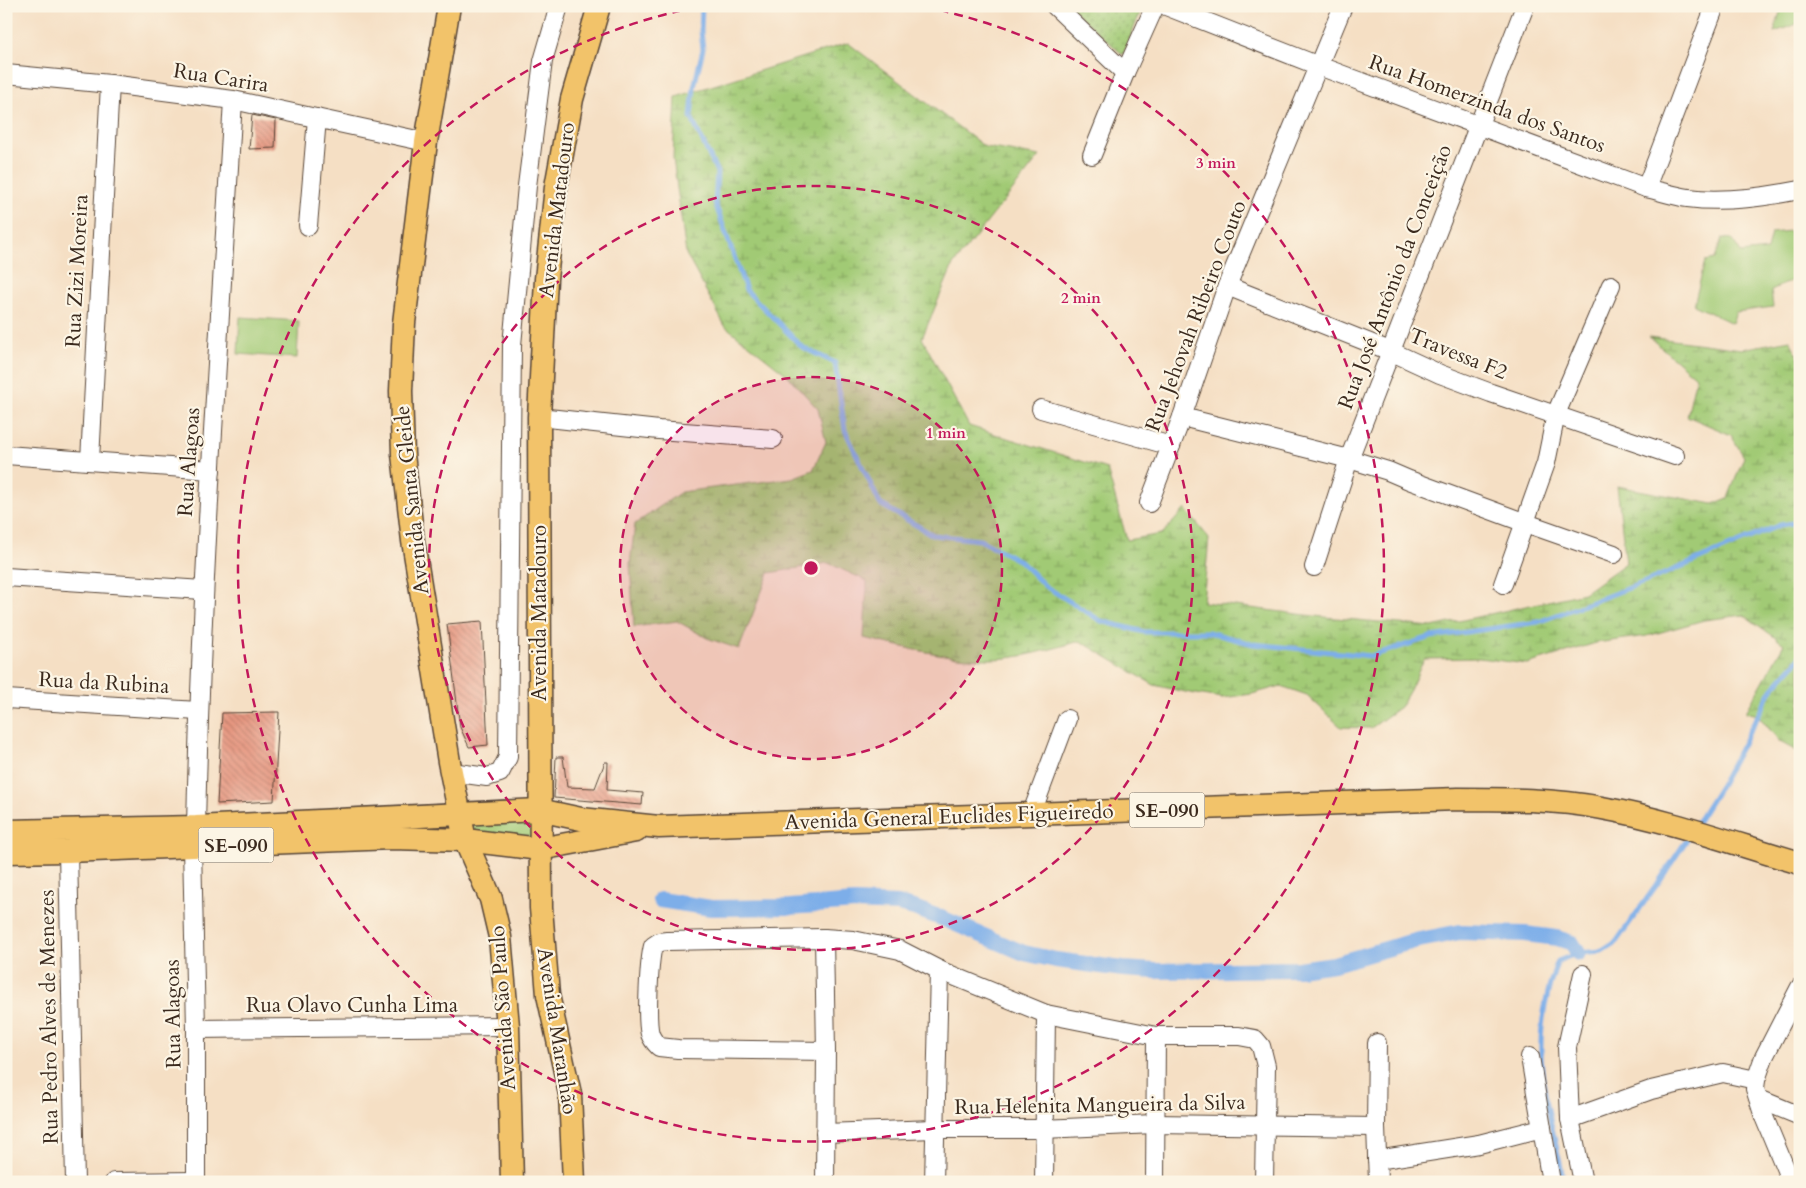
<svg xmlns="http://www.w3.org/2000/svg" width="1806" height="1188" viewBox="0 0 1806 1188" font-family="Cardo,serif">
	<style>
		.green { fill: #a1ca75; stroke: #6e7a4a }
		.wetland { fill: url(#wetland-marsh); stroke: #6e7a4a }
		.park { fill: url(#park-dots); stroke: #6e7a4a }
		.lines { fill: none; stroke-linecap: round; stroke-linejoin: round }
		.stream { stroke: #7daee9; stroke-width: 5 }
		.canal { stroke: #7daee9; stroke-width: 16 }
		.building { fill: url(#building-back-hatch) }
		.minor-casing { stroke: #574537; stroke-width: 20 }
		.major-casing { stroke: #574537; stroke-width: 25 }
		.minor { stroke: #fff; stroke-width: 18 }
		.major { stroke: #f2c36a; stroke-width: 22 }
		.ring { fill: none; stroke: #c2185b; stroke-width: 2.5; stroke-dasharray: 9 6 }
		.labels { text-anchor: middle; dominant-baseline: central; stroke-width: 4.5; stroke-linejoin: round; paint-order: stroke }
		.shield { fill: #fcf5e5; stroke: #75675a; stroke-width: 1 }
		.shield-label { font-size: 20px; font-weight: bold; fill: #3b2a1e }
		.street-label { font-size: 21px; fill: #3b2a1e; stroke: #fcf5e5 }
		.centre { fill: #c2185b; stroke: #fcf5e5; stroke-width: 2.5 }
		.ring-label { font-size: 15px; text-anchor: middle; font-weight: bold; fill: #c2185b; stroke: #fcf5e5; stroke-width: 4.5; stroke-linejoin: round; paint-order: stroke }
	</style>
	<defs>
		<pattern id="wetland-marsh" width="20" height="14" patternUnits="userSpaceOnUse" patternTransform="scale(1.25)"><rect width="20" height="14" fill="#a1ca75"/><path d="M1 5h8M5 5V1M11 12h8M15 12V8" fill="none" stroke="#84a45f"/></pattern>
		<pattern id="park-dots" width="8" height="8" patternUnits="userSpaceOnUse" patternTransform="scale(1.25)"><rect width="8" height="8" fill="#a1ca75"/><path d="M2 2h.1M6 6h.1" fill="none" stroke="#84a45f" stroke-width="1.8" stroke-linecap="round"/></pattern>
		<pattern id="building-back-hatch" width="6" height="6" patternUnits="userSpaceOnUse" patternTransform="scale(1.25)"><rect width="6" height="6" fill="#e69680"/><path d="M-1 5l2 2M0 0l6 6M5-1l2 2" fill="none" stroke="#bc7b68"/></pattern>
	</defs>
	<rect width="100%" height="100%" fill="#fcf5e5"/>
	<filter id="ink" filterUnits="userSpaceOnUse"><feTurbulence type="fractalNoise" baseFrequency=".02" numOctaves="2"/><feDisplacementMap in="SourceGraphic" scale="10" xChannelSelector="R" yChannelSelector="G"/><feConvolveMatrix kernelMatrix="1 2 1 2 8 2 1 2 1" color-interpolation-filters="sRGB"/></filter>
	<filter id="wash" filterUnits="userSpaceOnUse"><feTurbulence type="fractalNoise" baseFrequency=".0096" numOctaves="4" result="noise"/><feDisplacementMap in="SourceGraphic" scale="20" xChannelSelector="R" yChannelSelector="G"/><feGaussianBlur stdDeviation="1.12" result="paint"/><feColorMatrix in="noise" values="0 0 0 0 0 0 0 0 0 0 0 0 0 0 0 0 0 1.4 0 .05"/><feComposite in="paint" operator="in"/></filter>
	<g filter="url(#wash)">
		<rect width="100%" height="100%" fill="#f5dfc4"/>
		<!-- green -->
		<g class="green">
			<path d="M 1782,6 L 1800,6 L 1800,23 L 1774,32 Z"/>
			<path d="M 1790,231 L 1795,251 L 1800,250 L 1800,277 L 1771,290 L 1773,307 L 1736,312 L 1732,323 L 1694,305 L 1705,261 L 1715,259 L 1722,238 L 1732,239 L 1741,253 L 1767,250 L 1771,233 Z"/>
			<path d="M 240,317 L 299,321 L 297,358 L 238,354 Z"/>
			<path d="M 472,822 L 534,824 L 534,841 L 473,834 Z"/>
		</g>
		<!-- wetland -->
		<path class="wetland" d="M 848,43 L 985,147 L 1040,156 L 953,265 L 922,338 L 969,426 L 1107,469 L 1127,540 L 1162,534 L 1185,509 L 1209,538 L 1203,602 L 1314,616 L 1432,627 L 1584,593 L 1626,563 L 1617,486 L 1713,504 L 1728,498 L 1744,457 L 1731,435 L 1687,416 L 1696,377 L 1649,337 L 1742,349 L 1790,340 L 1800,361 L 1800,457 L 1794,460 L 1795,476 L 1800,476 L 1800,753 L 1780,742 L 1758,715 L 1746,712 L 1784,644 L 1744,615 L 1704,620 L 1647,636 L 1596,643 L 1527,664 L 1479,658 L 1424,659 L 1410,690 L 1400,707 L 1371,728 L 1341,727 L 1307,695 L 1281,686 L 1252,694 L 1222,698 L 1190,693 L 1154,685 L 1080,641 C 1051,649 1020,659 989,659 C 948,659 904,647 864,638 L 867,581 L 828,563 L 769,573 L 739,649 L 707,638 L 677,621 L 634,627 L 630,564 L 635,524 L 681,492 L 792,478 L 813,470 L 826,442 L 818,409 L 786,374 L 725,326 L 686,254 L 673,158 L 676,97 Z"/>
		<!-- park -->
		<path class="park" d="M 1069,6 L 1143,6 L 1123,55 Z"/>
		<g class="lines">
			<!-- stream -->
			<g class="stream">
				<path d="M 702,6 L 701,31 L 703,49 L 694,87 L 691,117 L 717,172 L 715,203 L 746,290 L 802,347 L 835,363 L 845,430 L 880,504 L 933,535 L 980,540 L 1020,561 L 1045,586 L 1101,621 L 1144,632 L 1208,632 L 1253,644 L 1371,656 L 1431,637 L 1538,622 L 1645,582 L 1780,525 L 1800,522"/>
				<path d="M 1695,826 L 1722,783 L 1772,689 L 1800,658"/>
				<path d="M 1564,1182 C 1556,1141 1542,1096 1541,1054 C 1540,1025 1547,987 1558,961 L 1578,953 L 1602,951 L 1616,942 L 1658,883 L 1690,835"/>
			</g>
			<!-- canal -->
			<path class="canal" d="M 660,900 L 711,908 L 790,907 L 855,902 L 898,904 L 914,908 L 944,919 L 1024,953 L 1056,960 L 1123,969 L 1155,971 L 1299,969 L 1334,964 L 1414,941 L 1460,932 L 1525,934 L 1557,938 L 1572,943 L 1578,953"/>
		</g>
		<g id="blocks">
			<!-- building -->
			<g class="building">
				<path d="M 252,115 L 276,120 L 275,148 L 249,149 Z"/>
				<path d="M 482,621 L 488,745 L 469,747 L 460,727 L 447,624 Z"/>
				<path d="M 279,712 L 274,801 L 217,804 L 222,713 Z"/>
				<path d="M 556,757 L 563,757 L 567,787 L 595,788 L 605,762 L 608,762 L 607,790 L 643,793 L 642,805 L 554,798 Z"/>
			</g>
		</g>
	</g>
	<g filter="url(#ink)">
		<use href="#blocks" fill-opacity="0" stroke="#574537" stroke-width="1"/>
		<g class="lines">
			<!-- minor casing -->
			<g class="minor-casing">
				<g id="minor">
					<path d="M 1055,6 L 1125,73"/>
					<path d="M 1166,6 L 1319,66 L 1646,188 C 1660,191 1674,196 1688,198 C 1724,203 1764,197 1800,190"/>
					<path d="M 6,74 L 110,84 L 233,100 L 426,142"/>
					<path d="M 1092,155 L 1125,73 L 1155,6"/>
					<path d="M 1646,188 L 1715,6"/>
					<path d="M 308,226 L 317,118"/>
					<path d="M 1227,286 L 1390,351 L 1440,374 L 1491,393 L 1675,456"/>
					<path d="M 1041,409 L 1171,446"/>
					<path d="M 539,417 L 659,430 L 773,439"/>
					<path d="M 1182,417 L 1349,459 L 1388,471 L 1409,480 L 1523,522 L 1614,554"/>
					<path d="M 6,455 L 211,470"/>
					<path d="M 90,460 L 110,84"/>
					<path d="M 1149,503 L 1182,417 L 1227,286 L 1343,6"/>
					<path d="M 1314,567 L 1349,459 L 1525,6"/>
					<path d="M 6,577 L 203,590"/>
					<path d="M 1503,584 L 1546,463 L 1556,414 L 1611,285"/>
					<path d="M 6,699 L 198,711"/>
					<path d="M 451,772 L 487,777 L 500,773 L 508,757 L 512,345 L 527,186 L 543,61 L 559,6"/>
					<path d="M 1031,815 L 1067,719"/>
					<path d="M 196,827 C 201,584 219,342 233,100"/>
					<path d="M 192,846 L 196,1029 L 196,1182"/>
					<path d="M 68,851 L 75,1182"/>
					<path d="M 824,938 L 826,1051 L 825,1182"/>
					<path d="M 1583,974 L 1567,1047 L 1570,1119 L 1583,1182"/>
					<path d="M 196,1029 L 508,1026"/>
					<path d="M 1377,1043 L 1376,1127 L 1378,1182"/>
					<path d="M 826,1051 L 678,1049 L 659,1047 C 655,1043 652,1040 650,1034 C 646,1020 649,961 653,946 L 659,942 L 667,941 L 824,938 L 853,940 L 900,950 L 939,970 L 1046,1014 L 1156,1036 L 1239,1036 L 1255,1039 L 1261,1046 L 1266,1066 L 1264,1182"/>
					<path d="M 1530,1057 L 1551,1182"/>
					<path d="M 1759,1099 L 1800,1116"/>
					<path d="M 1570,1119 L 1651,1090 L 1723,1073 L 1756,1080"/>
					<path d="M 825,1133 L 934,1129 L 1043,1129 L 1154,1124 L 1376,1127"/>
					<path d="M 1377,1160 L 1479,1144 L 1542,1128"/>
					<path d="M 114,1182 L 196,1181"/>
					<path d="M 934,1182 L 939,970"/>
					<path d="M 1044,1182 L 1046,1014"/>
					<path d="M 1155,1182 L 1156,1036"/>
					<path d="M 1791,1182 L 1764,1117 L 1755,1089 L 1756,1080 L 1764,1057 L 1800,987"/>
				</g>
			</g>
			<!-- major casing -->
			<g class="major-casing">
				<g id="major">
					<path d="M 449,6 L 426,142 L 404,323 L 401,391 L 403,454 L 413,541 L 449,762 L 465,840 L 491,899 L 500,937 L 508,1026 L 512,1182"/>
					<path d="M 6,831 L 196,827 L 539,810 L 581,819 L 659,827 L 1458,799 C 1506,799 1555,799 1602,808 C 1669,820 1735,844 1800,863"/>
					<path d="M 6,852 L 68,851 L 392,838 L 465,840 L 540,849 L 636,831"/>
					<path d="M 574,1182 L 570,1094 L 548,995 L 541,908 L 539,417 L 546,279 L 556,187 L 572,99 L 599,6"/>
				</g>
			</g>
			<!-- minor -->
			<use href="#minor" class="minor"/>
			<!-- major -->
			<use href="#major" class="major"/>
		</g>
	</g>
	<!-- distance rings -->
	<circle cx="811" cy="568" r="191" fill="#c2185b" fill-opacity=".12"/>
	<g class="ring">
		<circle cx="811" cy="568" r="191"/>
		<circle cx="811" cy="568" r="382"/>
		<path d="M925 7A573 573 0 1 1 697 7"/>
	</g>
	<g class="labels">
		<!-- shield labels -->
		<g class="shield">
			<rect x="1129.5" y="792.5" width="75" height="35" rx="4"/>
			<rect x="198.5" y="827.5" width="75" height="35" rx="4"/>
		</g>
		<g class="shield-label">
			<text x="1167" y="810">SE-090</text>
			<text x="236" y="845">SE-090</text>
		</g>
		<!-- street labels -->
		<g class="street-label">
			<text transform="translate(221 78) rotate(9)">Rua Carira</text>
			<text transform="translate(1487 104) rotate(20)">Rua Homerzinda dos Santos</text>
			<text transform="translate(557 210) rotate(-83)">Avenida Matadouro</text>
			<text transform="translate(77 271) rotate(-87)">Rua Zizi Moreira</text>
			<text transform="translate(1395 277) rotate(-69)">Rua José Antônio da Conceição</text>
			<text transform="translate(1196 316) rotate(-69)">Rua Jehovah Ribeiro Couto</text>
			<text transform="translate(1458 354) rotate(22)">Travessa F2</text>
			<text transform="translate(189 462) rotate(-86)">Rua Alagoas</text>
			<text transform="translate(412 500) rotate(-96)">Avenida Santa Gleide</text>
			<text transform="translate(539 613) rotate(-90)">Avenida Matadouro</text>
			<text transform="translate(104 683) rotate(3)">Rua da Rubina</text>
			<text transform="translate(949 817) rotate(-2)">Avenida General Euclides Figueiredo</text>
			<text x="352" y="1005">Rua Olavo Cunha Lima</text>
			<text transform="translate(503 1008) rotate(-94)">Avenida São Paulo</text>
			<text transform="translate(173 1014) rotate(-91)">Rua Alagoas</text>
			<text transform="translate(49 1017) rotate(-91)">Rua Pedro Alves de Menezes</text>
			<text transform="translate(557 1031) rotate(81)">Avenida Maranhão</text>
			<text transform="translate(1100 1105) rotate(-1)">Rua Helenita Mangueira da Silva</text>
		</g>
	</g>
	<circle cx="811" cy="568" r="8" class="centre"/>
	<g class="ring-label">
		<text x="1216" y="168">3 min</text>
		<text x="1081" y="303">2 min</text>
		<text x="946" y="438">1 min</text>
	</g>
	<!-- margin -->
	<rect width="1806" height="1188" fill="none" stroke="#fcf5e5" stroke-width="25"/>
</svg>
